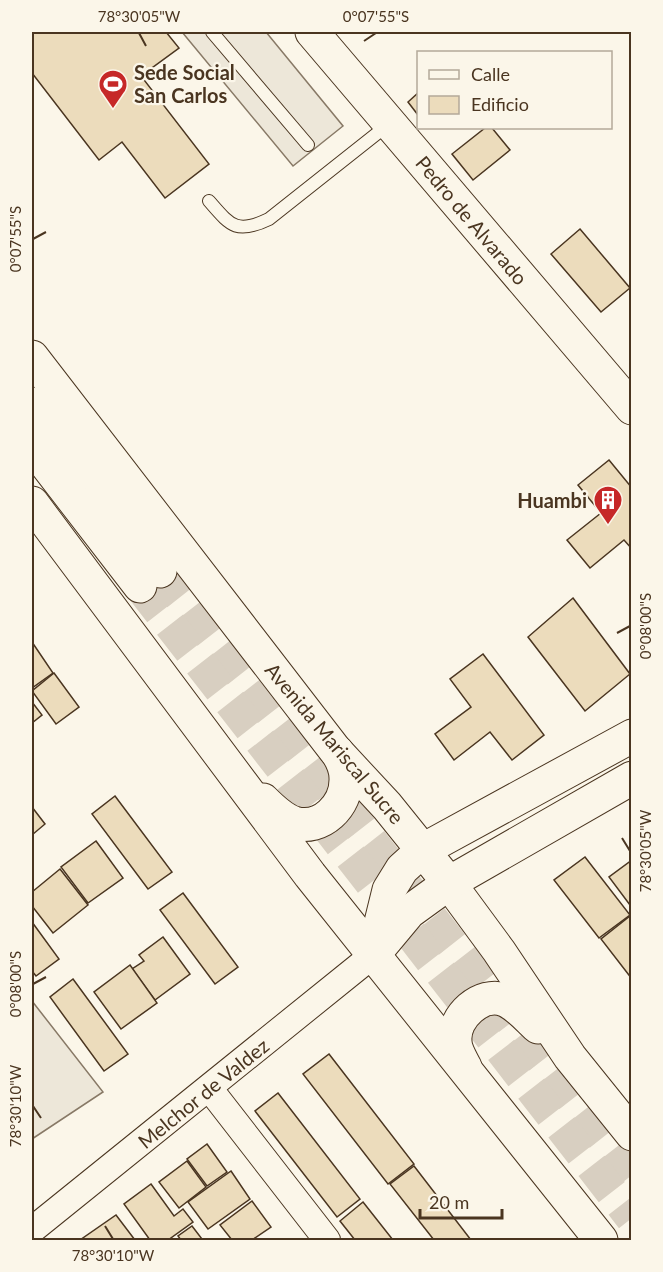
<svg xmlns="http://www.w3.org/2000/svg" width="663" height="1272" viewBox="0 0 663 1272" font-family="Lato,sans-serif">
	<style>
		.parking { fill: #ede7d9; stroke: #887966; stroke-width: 1.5 }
		.building { fill: #ecdcbc; stroke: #4a3520; stroke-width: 1.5 }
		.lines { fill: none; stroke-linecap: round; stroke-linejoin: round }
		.primary-tunnel { stroke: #d8cfc1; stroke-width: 33; stroke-dasharray: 33 16; stroke-linecap: butt }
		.lane-casing { stroke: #4a3520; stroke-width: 14 }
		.street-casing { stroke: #4a3520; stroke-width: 28 }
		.secondary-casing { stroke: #4a3520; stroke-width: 35 }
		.primary-casing { stroke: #4a3520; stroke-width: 35 }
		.lane { stroke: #fbf6e9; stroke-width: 12 }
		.street { stroke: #fbf6e9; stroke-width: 26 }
		.secondary { stroke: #fbf6e9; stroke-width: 33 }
		.primary { stroke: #fbf6e9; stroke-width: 33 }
		.ticks { fill: none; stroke: #4a3520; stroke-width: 2 }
		.labels { text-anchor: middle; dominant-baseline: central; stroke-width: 4.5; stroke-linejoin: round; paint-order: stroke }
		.poi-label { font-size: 20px; font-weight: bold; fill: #4a3520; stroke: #fbf6e9; text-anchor: start }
		.street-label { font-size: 20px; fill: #4a3520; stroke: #fbf6e9 }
		.neatline { fill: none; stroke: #4a3520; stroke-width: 2 }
		.ticks-label { font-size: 15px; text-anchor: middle; fill: #4a3520 }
	</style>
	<rect width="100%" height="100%" fill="#fbf6e9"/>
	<!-- parking -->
	<g class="parking">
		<path d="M 182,32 L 266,32 L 343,126 L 293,166 Z"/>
		<path d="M 32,1001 L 103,1092 L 32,1139 Z"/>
	</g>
	<!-- building -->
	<g class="building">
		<path d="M 32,32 L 166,32 L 179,48 L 141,76 L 209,164 L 165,198 L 122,142 L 99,160 L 32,73 Z"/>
		<path d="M 418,93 L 418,115 L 408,102 Z"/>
		<path d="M 485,128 L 492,128 L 510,150 L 473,180 L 452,154 Z"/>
		<path d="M 580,229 L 630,288 L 601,312 L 551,254 Z"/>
		<path d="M 609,460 L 632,488 L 632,549 L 624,540 L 590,568 L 567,540 L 601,513 L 578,485 Z"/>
		<path d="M 573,598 L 630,674 L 585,711 L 528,637 Z"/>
		<path d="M 32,642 L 53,673 L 32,688 Z"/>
		<path d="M 483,654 L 544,735 L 512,760 L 490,732 L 454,760 L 435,734 L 471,707 L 450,679 Z"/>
		<path d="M 54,673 L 79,707 L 56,724 L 32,691 Z"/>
		<path d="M 32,702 L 42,715 L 32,723 Z"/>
		<path d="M 115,796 L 172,872 L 148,889 L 92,814 Z"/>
		<path d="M 32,807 L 45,824 L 32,835 Z"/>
		<path d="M 96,841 L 123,878 L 88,903 L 61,867 Z"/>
		<path d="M 585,857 L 630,915 L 599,938 L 554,880 Z"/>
		<path d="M 632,860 L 632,904 L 630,905 L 609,877 Z"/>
		<path d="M 60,869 L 88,905 L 53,933 L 32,906 L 32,892 Z"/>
		<path d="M 183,893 L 238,967 L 215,984 L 160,910 Z"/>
		<path d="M 630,916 L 632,919 L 632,979 L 601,939 Z"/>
		<path d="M 32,922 L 59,959 L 36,976 L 32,971 Z"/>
		<path d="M 163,937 L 190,974 L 155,1000 L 132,969 L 144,961 L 139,955 Z"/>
		<path d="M 130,965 L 157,1003 L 121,1029 L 94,992 Z"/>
		<path d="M 73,979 L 128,1054 L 104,1071 L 50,997 Z"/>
		<path d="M 329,1054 L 414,1164 L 388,1184 L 303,1074 Z"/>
		<path d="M 278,1093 L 360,1199 L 337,1217 L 255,1111 Z"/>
		<path d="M 207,1144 L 227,1172 L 207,1186 L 187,1159 Z"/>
		<path d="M 187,1161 L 206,1187 L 179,1208 L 159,1182 Z"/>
		<path d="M 414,1166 L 471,1240 L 434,1240 L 390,1184 Z"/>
		<path d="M 231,1171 L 250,1199 L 208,1229 L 188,1202 Z"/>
		<path d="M 151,1184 L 174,1216 L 183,1209 L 193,1222 L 168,1240 L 150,1240 L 124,1204 Z"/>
		<path d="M 252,1201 L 271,1227 L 252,1240 L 232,1240 L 220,1225 Z"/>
		<path d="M 363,1202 L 393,1240 L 355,1240 L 340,1221 Z"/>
		<path d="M 116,1215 L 135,1240 L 80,1240 Z"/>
		<path d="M 192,1226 L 202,1239 L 181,1240 L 178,1236 Z"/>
	</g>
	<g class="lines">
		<!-- primary-tunnel -->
		<g class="primary-tunnel">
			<path d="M 160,571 L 632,1175"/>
			<path d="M 140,586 L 632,1218"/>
		</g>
		<!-- lane casing -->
		<g class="lane-casing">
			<g id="lane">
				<path d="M 212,32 L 308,145"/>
				<path d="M 209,201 C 230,225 236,235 269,219 L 389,124"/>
			</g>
		</g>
		<!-- street casing -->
		<g class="street-casing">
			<g id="street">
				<path d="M 209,1088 L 327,1240"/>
				<path d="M 32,1230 L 373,955"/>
			</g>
		</g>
		<!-- secondary casing -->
		<g class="secondary-casing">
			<path id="secondary" d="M 312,32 L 632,408"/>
		</g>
		<!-- primary casing -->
		<g class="primary-casing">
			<g id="primary">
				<path d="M 32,357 L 335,750 L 387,806 L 449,883 L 499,951 L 570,1057 L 632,1134"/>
				<path d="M 32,404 L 160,571"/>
				<path d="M 32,446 L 140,586"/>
				<path d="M 32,503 L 310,875 L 601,1240"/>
				<path d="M 263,800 C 272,809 282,819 294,823 C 321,831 347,806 346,778 C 346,769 342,760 337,752"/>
				<path d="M 379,948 L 409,912 L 449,883 L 632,778"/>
				<path d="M 373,955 L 389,890 L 402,869 L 423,850 L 632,736"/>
				<path d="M 465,1067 C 461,1059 455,1050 455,1041 C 453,1017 481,991 505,1000 C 517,1005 528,1018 538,1027"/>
			</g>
		</g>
		<!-- lane -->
		<use href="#lane" class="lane"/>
		<!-- street -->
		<use href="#street" class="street"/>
		<!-- secondary -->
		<use href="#secondary" class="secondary"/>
		<!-- primary -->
		<use href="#primary" class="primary"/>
	</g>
	<!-- ticks -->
	<path class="ticks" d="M 139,33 L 146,46M 364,41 L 376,33M 33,239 L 46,232M 617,633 L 630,626M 622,838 L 630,851M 33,984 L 46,977M 33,1106 L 41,1118M 105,1226 L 113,1239"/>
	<!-- icons -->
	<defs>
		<g id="stadium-pin" transform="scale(1.5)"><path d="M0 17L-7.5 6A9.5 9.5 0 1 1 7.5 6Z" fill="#c62828" stroke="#fbf6e9"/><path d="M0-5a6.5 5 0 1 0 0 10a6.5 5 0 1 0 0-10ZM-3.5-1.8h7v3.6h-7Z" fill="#fff"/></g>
		<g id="building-pin" transform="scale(1.5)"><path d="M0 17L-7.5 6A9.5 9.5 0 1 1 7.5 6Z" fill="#c62828" stroke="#fbf6e9"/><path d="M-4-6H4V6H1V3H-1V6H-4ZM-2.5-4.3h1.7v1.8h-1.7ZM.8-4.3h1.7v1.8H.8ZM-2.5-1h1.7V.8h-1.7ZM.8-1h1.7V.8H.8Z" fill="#fff"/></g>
	</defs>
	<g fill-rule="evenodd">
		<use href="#stadium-pin" x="113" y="84"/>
		<use href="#building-pin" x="608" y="500"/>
	</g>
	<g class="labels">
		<!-- poi labels -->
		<g class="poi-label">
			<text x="134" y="72">Sede Social<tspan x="134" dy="23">San Carlos</tspan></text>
			<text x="587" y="500" text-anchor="end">Huambi</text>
		</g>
		<!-- street labels -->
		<g class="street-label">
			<text transform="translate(472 220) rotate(50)">Pedro de Alvarado</text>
			<text transform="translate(335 743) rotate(50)">Avenida Mariscal Sucre</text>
			<text transform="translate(203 1093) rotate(-39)">Melchor de Valdez</text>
		</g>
	</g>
	<!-- border -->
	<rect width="663" height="1272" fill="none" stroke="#fbf6e9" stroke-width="66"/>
	<!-- legend -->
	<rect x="417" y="51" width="195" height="78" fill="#fbf6e9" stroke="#b4a999" stroke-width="1.5"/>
	<rect x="429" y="70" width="30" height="9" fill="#fbf6e9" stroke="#b4a999" stroke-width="1.5"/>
	<text x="471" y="81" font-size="18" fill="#4a3520">Calle</text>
	<rect x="429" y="96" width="30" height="18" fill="#ecdcbc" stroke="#b4a999" stroke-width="1.5"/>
	<text x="471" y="111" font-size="18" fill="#4a3520">Edificio</text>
	<!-- scale -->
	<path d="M420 1209v9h82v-9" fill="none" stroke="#4a3520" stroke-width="3"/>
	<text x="429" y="1209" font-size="18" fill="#4a3520" stroke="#fbf6e9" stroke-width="4.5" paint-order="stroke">20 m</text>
	<rect x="33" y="33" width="597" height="1206" class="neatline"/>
	<g class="ticks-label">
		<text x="139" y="22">78°30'05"W</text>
		<text x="376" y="22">0°07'55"S</text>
		<text transform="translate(16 239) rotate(-90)" y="5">0°07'55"S</text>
		<text transform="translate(646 626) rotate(-90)" y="5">0°08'00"S</text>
		<text transform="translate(646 851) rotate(-90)" y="5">78°30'05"W</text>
		<text transform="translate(16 984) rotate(-90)" y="5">0°08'00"S</text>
		<text transform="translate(16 1106) rotate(-90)" y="5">78°30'10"W</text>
		<text x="113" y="1261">78°30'10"W</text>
	</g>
</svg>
